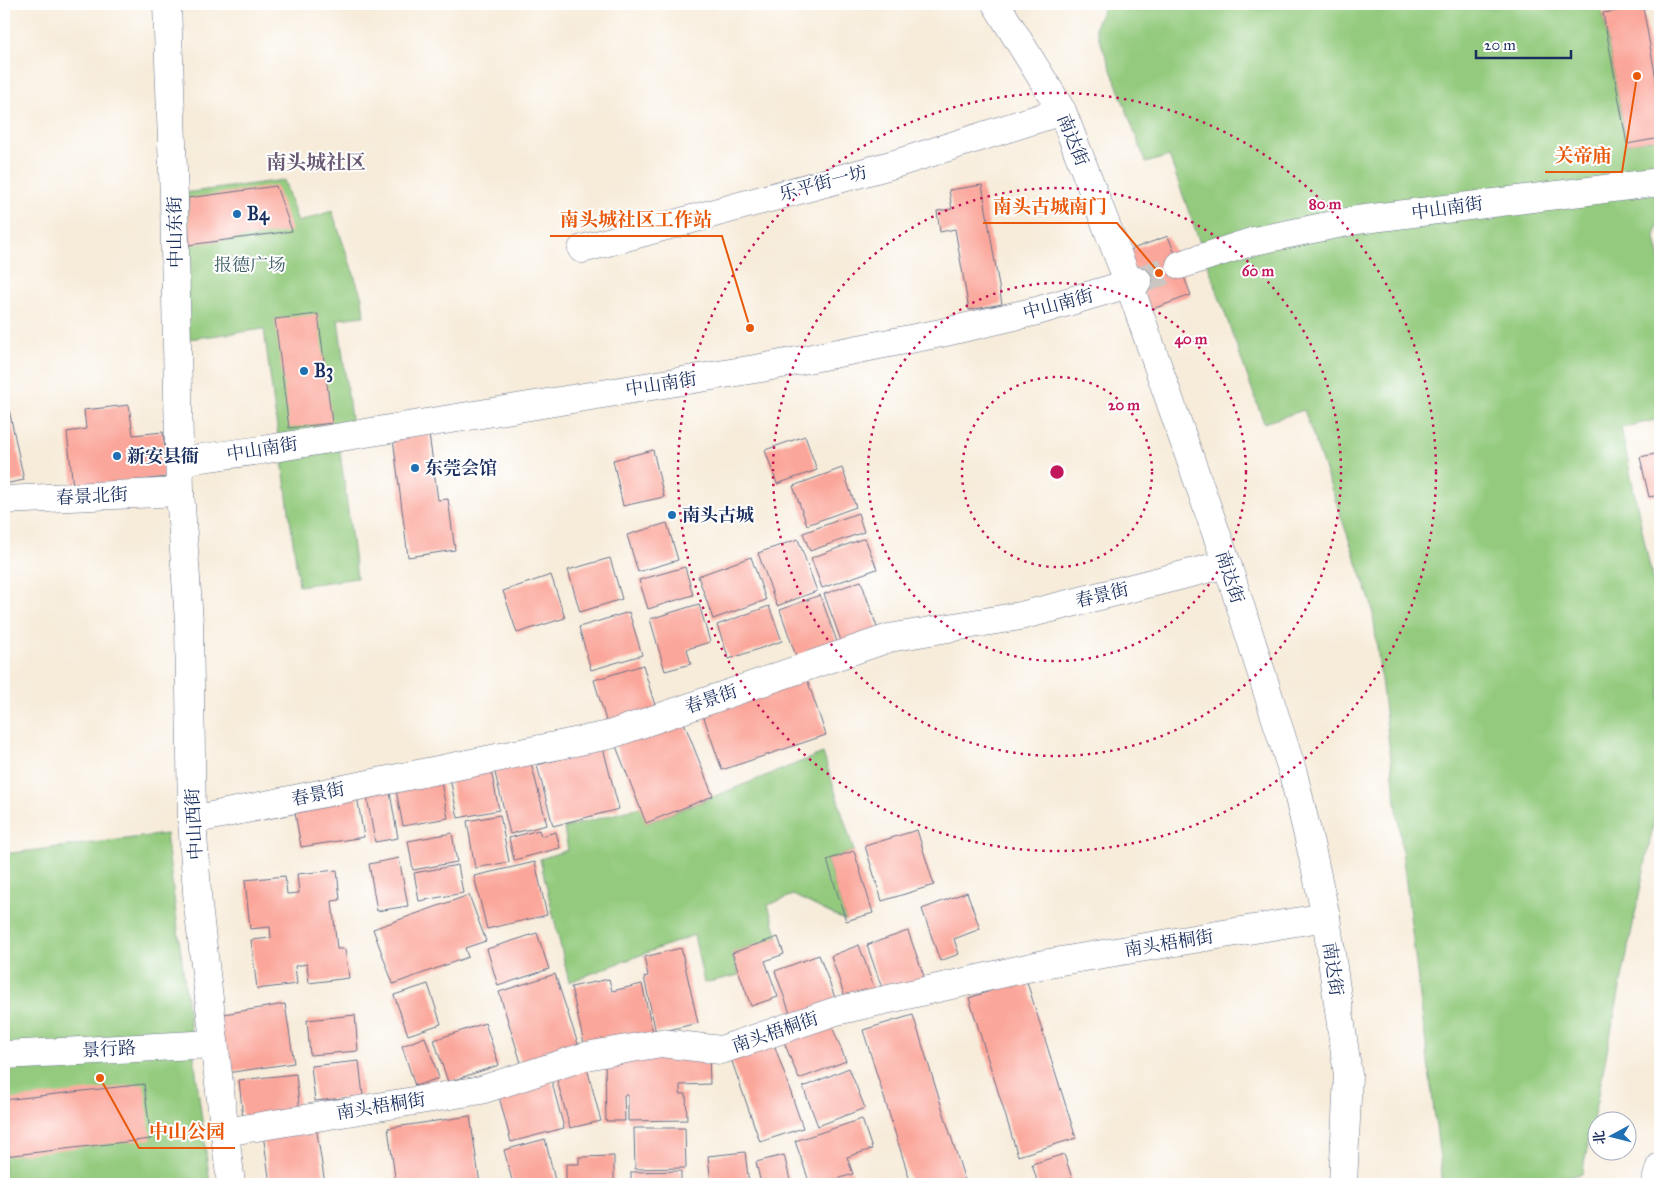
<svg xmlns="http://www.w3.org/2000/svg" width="1664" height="1188" viewBox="0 0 1664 1188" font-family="'IM FELL Great Primer','Noto Serif SC',serif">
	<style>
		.green { fill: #93ca7d; stroke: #577c6e }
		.building { fill: #fba69a }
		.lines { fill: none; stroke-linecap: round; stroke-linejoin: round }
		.minor-tunnel { stroke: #cbc6c1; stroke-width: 28; stroke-dasharray: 28 14; stroke-linecap: butt }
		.minor-casing { stroke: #687189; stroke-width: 29 }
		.minor { stroke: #fff; stroke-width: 28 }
		.ring { fill: none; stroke: #c2185b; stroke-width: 2.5; stroke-dasharray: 2.5 5 }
		.poi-dot { fill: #1f6fb2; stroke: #fff; stroke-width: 2 }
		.labels { text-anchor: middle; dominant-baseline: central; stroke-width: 4; stroke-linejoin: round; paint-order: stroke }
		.street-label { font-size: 18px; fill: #1b2f5e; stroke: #fff }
		.poi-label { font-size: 18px; font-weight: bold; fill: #1b2f5e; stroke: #fff; text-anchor: start }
		.park-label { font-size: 18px; fill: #3f5e67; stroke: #fff }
		.quarter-label { font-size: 20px; font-weight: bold; fill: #695973; stroke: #fff }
		.centre { fill: #c2185b; stroke: #fff; stroke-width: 2.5 }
		.ring-label { font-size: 15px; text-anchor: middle; font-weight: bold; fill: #c2185b; stroke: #fff; stroke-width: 4; stroke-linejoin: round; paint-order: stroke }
		.leader { fill: none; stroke: #e8590c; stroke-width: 2 }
		.callout-dot { fill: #e8590c; stroke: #fff; stroke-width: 2 }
		.callout-label { font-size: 19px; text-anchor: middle; font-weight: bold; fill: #e8590c; stroke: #fff; stroke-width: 4; stroke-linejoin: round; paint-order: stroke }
	</style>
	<rect width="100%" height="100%" fill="#fff"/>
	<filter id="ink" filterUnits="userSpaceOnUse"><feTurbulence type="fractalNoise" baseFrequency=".02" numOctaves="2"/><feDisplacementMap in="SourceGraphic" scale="10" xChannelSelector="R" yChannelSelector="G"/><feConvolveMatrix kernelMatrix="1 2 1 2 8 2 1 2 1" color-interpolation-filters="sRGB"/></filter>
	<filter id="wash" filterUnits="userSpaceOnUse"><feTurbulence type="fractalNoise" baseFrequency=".0096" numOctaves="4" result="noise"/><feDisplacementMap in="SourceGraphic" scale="20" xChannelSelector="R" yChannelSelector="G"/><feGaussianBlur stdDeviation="1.12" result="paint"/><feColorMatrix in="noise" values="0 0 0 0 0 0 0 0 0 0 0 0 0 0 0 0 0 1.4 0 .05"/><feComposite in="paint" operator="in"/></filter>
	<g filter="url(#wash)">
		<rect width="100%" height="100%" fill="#f7ecda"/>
		<!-- green -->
		<g class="green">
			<path d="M 1105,4 L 1475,4 L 1478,9 L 1519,4 L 1601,4 L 1627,144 L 1660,138 L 1660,213 L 1655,238 L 1660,259 L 1660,419 L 1621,428 L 1660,616 L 1660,792 L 1582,1174 L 1527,1184 L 1443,1184 L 1372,606 L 1304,410 L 1264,423 L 1169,156 L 1146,163 L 1095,27 Z"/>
			<path d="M 284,180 L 298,222 L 332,211 L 362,298 L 364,316 L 338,319 L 352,426 L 278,436 L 264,329 L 188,339 L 183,193 Z"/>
			<path d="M 339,444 L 357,578 L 299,586 L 281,452 Z"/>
			<path d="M 823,753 L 854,851 L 827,860 L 846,921 L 793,895 L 768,905 L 778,937 L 732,953 L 739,975 L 704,983 L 694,935 L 569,982 L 540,859 L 568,850 L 564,828 L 640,807 L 647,823 Z"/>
			<path d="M 166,834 L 210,1184 L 4,1184 L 4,854 Z"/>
		</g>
		<g id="blocks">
			<!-- building -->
			<g class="building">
				<path d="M 1643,7 L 1660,101 L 1660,138 L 1627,144 L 1603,13 Z"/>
				<path d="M 982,185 L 1002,304 L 969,310 L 955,229 L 940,232 L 937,211 L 952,209 L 949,190 Z"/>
				<path d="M 276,186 L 292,231 L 189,245 L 188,198 Z"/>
				<path d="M 1168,236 L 1191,295 L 1150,310 L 1127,251 Z"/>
				<path d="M 318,314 L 332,423 L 289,428 L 275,319 Z"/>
				<path d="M 4,386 L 24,480 L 4,484 Z"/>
				<path d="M 129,405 L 133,435 L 163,432 L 168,477 L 73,487 L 67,432 L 86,429 L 84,410 Z"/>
				<path d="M 429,434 L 438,500 L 448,499 L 455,550 L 408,557 L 393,438 Z"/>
				<path d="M 805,436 L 817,470 L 777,484 L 765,450 Z"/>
				<path d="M 653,450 L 664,497 L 623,506 L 613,460 Z"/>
				<path d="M 1660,453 L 1660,495 L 1649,497 L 1640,457 Z"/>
				<path d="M 842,468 L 856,507 L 807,525 L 793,486 Z"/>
				<path d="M 858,513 L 864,532 L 810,551 L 803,533 Z"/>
				<path d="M 667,523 L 678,560 L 638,572 L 627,535 Z"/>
				<path d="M 865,538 L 877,569 L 822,588 L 811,558 Z"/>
				<path d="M 798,539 L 817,591 L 777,606 L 758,553 Z"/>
				<path d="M 751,557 L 766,600 L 713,619 L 698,576 Z"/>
				<path d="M 610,558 L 622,599 L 580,612 L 568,570 Z"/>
				<path d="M 685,567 L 693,595 L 648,609 L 639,580 Z"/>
				<path d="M 551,575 L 565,618 L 517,633 L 503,591 Z"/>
				<path d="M 861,581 L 879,633 L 843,646 L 824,594 Z"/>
				<path d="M 820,595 L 839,647 L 798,662 L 780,610 Z"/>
				<path d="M 699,604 L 710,642 L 687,649 L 691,664 L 665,671 L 650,619 Z"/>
				<path d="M 769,606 L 782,641 L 729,659 L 717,625 Z"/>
				<path d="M 629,612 L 642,655 L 591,670 L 579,627 Z"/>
				<path d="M 643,665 L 656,709 L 607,724 L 594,680 Z"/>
				<path d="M 805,673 L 826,735 L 722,770 L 701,709 Z"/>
				<path d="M 681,715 L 713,796 L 646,823 L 614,741 Z"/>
				<path d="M 603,748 L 619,809 L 553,826 L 537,765 Z"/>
				<path d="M 529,755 L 547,825 L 510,834 L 493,765 Z"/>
				<path d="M 490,765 L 499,810 L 458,818 L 449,773 Z"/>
				<path d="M 440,777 L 448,818 L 403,826 L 395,785 Z"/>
				<path d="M 389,787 L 398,838 L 375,842 L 366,791 Z"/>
				<path d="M 357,796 L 364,837 L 301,847 L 294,807 Z"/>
				<path d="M 500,815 L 509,862 L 475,868 L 467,821 Z"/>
				<path d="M 539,830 L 541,836 L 556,832 L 560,848 L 514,860 L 509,838 Z"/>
				<path d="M 917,830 L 934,885 L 882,901 L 865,846 Z"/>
				<path d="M 452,833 L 457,862 L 413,870 L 408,841 Z"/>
				<path d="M 854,851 L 873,913 L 846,921 L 827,860 Z"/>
				<path d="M 399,858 L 408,906 L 377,911 L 369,864 Z"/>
				<path d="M 535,862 L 547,915 L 487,929 L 474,876 Z"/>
				<path d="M 458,865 L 463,893 L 419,901 L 414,873 Z"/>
				<path d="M 337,870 L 340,900 L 332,901 L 337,949 L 345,949 L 349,978 L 309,983 L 307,964 L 295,966 L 297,984 L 257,989 L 251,940 L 271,938 L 270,927 L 250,929 L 245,880 L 285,876 L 287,894 L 299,893 L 297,874 Z"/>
				<path d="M 967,892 L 980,929 L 954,939 L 959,954 L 940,961 L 922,909 Z"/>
				<path d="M 469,895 L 486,941 L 465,948 L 468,957 L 393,984 L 373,929 Z"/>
				<path d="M 908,931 L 925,979 L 884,994 L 867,945 Z"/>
				<path d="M 537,933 L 549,969 L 498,986 L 487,949 Z"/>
				<path d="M 778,937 L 784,954 L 765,961 L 778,997 L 751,1006 L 732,953 Z"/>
				<path d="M 859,945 L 876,993 L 847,1003 L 831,956 Z"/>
				<path d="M 681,948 L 698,1023 L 656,1033 L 644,977 L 648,976 L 644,957 Z"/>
				<path d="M 819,955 L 837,1003 L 792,1019 L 775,971 Z"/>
				<path d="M 555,974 L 579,1047 L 522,1066 L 499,992 Z"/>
				<path d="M 609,979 L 612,991 L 642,984 L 654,1037 L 586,1052 L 571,987 Z"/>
				<path d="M 1026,979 L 1076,1138 L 1018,1156 L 969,998 Z"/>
				<path d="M 428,984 L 441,1024 L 408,1035 L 394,995 Z"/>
				<path d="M 285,1004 L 294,1063 L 227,1073 L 217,1015 Z"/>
				<path d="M 355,1015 L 358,1051 L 310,1055 L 307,1020 Z"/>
				<path d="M 913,1015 L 966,1184 L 911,1184 L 863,1030 Z"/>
				<path d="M 830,1021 L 846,1061 L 799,1079 L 783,1040 Z"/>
				<path d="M 485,1023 L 499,1065 L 448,1082 L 434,1040 Z"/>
				<path d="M 425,1037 L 439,1078 L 415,1086 L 402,1046 Z"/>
				<path d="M 773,1041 L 803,1128 L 760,1142 L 730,1056 Z"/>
				<path d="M 709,1051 L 710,1084 L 680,1085 L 680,1094 L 686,1094 L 687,1120 L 628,1121 L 628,1095 L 624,1095 L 625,1121 L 606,1121 L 605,1060 Z"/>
				<path d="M 359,1061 L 363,1096 L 315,1101 L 311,1066 Z"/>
				<path d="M 587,1068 L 601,1121 L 570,1128 L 556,1076 Z"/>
				<path d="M 849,1068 L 865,1108 L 818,1126 L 803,1087 Z"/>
				<path d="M 296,1074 L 300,1114 L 243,1119 L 239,1080 Z"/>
				<path d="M 550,1075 L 564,1128 L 511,1142 L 497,1089 Z"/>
				<path d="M 144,1084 L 151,1139 L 5,1156 L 4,1100 Z"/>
				<path d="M 470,1116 L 480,1184 L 396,1184 L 388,1128 Z"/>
				<path d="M 862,1119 L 872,1149 L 847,1157 L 853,1174 L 821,1184 L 810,1184 L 795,1141 Z"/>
				<path d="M 316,1126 L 325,1184 L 270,1184 L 263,1134 Z"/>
				<path d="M 634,1128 L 685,1128 L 686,1168 L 635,1169 Z"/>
				<path d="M 545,1139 L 556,1184 L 513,1184 L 504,1150 Z"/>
				<path d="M 745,1152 L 749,1184 L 711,1184 L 708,1156 Z"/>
				<path d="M 1064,1154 L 1074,1184 L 1038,1184 L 1032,1164 Z"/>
				<path d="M 784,1155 L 791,1184 L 761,1184 L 756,1162 Z"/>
				<path d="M 614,1156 L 614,1184 L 566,1184 L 566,1164 L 579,1164 L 579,1157 Z"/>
				<path d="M 681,1171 L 681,1184 L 631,1184 L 631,1172 Z"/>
			</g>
		</g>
	</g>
	<g filter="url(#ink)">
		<use href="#blocks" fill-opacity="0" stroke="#687189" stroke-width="1"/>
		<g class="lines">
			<!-- minor-tunnel -->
			<path class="minor-tunnel" d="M 1138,281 L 1180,265"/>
			<!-- minor casing -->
			<g class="minor-casing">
				<g id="minor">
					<path d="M 167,4 L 174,198 L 180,492 L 189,622 L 192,820 L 198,906 L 231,1184"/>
					<path d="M 996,4 L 1062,111 L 1129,284 L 1227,564 L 1293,773 L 1311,848 L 1326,917 L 1348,1075 L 1343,1184"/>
					<path d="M 582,249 L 898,163 L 1062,111"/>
					<path d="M 1180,265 L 1254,241 L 1357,220 L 1660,182"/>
					<path d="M 179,461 L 262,450 L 761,368 L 941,333 L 1037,311 L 1138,281"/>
					<path d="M 4,500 L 180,492"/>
					<path d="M 192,820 L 609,735 L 889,638 L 1020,616 L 1227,564"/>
					<path d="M 4,1055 L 213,1044"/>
					<path d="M 225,1132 L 481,1090 L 586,1056 L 661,1043 L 721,1050 L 836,1011 L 1049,963 L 1326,917"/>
					<path d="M 1655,1184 L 1660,1167"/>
				</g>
			</g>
			<!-- minor -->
			<use href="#minor" class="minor"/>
		</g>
	</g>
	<!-- distance rings -->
	<g class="ring">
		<circle cx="1057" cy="472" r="95"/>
		<circle cx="1057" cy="472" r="189"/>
		<circle cx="1057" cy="472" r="284"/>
		<circle cx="1057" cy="472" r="379"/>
	</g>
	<!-- markers -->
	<g class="poi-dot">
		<circle cx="237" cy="214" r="5"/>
		<circle cx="304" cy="371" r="5"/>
		<circle cx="117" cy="456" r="5"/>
		<circle cx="415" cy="468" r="5"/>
		<circle cx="672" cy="515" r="5"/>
	</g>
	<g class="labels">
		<!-- street labels -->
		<g class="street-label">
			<text transform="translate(1073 140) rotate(68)">南达街</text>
			<text transform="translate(823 183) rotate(-15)">乐平街一坊</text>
			<text transform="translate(1447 208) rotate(-8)">中山南街</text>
			<text transform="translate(175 232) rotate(-91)">中山东街</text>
			<text transform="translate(1058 304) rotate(-15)">中山南街</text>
			<text transform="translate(661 384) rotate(-9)">中山南街</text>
			<text transform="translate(262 449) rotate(-9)">中山南街</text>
			<text transform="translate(92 496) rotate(-3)">春景北街</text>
			<text transform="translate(1230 577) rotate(72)">南达街</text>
			<text transform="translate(1102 595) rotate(-14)">春景街</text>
			<text transform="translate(711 699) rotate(-19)">春景街</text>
			<text transform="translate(318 794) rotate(-12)">春景街</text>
			<text transform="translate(194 824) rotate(-93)">中山西街</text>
			<text transform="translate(1169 943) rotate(-9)">南头梧桐街</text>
			<text transform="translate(1333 969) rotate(82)">南达街</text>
			<text transform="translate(775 1032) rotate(-19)">南头梧桐街</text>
			<text transform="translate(109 1049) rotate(-3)">景行路</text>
			<text transform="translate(381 1106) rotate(-9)">南头梧桐街</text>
		</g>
		<!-- poi labels -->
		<g class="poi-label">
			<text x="247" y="214">B4</text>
			<text x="314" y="371">B3</text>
			<text x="127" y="456">新安县衙</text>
			<text x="425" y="468">东莞会馆</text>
			<text x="682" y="515">南头古城</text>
		</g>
		<!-- park labels -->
		<g class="park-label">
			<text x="250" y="265">报德广场</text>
		</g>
		<!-- quarter labels -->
		<g class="quarter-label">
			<text x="316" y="162">南头城社区</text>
		</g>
	</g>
	<circle cx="1057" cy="472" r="8" class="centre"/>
	<g class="ring-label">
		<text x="1325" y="209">80 m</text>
		<text x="1258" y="276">60 m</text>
		<text x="1191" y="344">40 m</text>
		<text x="1124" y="410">20 m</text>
	</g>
	<!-- callouts -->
	<path class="leader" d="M1637 76L1622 172H1545M1159 273L1117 223H983M750 328L722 236H550M100 1078L139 1148H235"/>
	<g class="callout-dot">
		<circle cx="1637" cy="76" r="5"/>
		<circle cx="1159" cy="273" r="5"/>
		<circle cx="750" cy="328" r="5"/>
		<circle cx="100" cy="1078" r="5"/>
	</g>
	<g class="callout-label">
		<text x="1583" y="162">关帝庙</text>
		<text x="1050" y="213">南头古城南门</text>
		<text x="636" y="226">南头城社区工作站</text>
		<text x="187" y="1138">中山公园</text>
	</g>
	<!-- margin -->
	<rect width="1664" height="1188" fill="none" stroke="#fff" stroke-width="20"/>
	<!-- north arrow -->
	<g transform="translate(1612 1136) rotate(263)"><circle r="24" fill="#ffffff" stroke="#a4acbf"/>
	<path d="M0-4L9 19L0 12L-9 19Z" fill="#1f6fb2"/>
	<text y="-8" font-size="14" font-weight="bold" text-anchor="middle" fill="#1b2f5e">北</text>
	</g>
	<!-- scale -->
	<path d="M1476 50v8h95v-8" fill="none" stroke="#1b2f5e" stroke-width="2.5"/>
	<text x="1484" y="50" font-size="15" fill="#1b2f5e" stroke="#ffffff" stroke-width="4" paint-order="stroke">20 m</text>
</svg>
